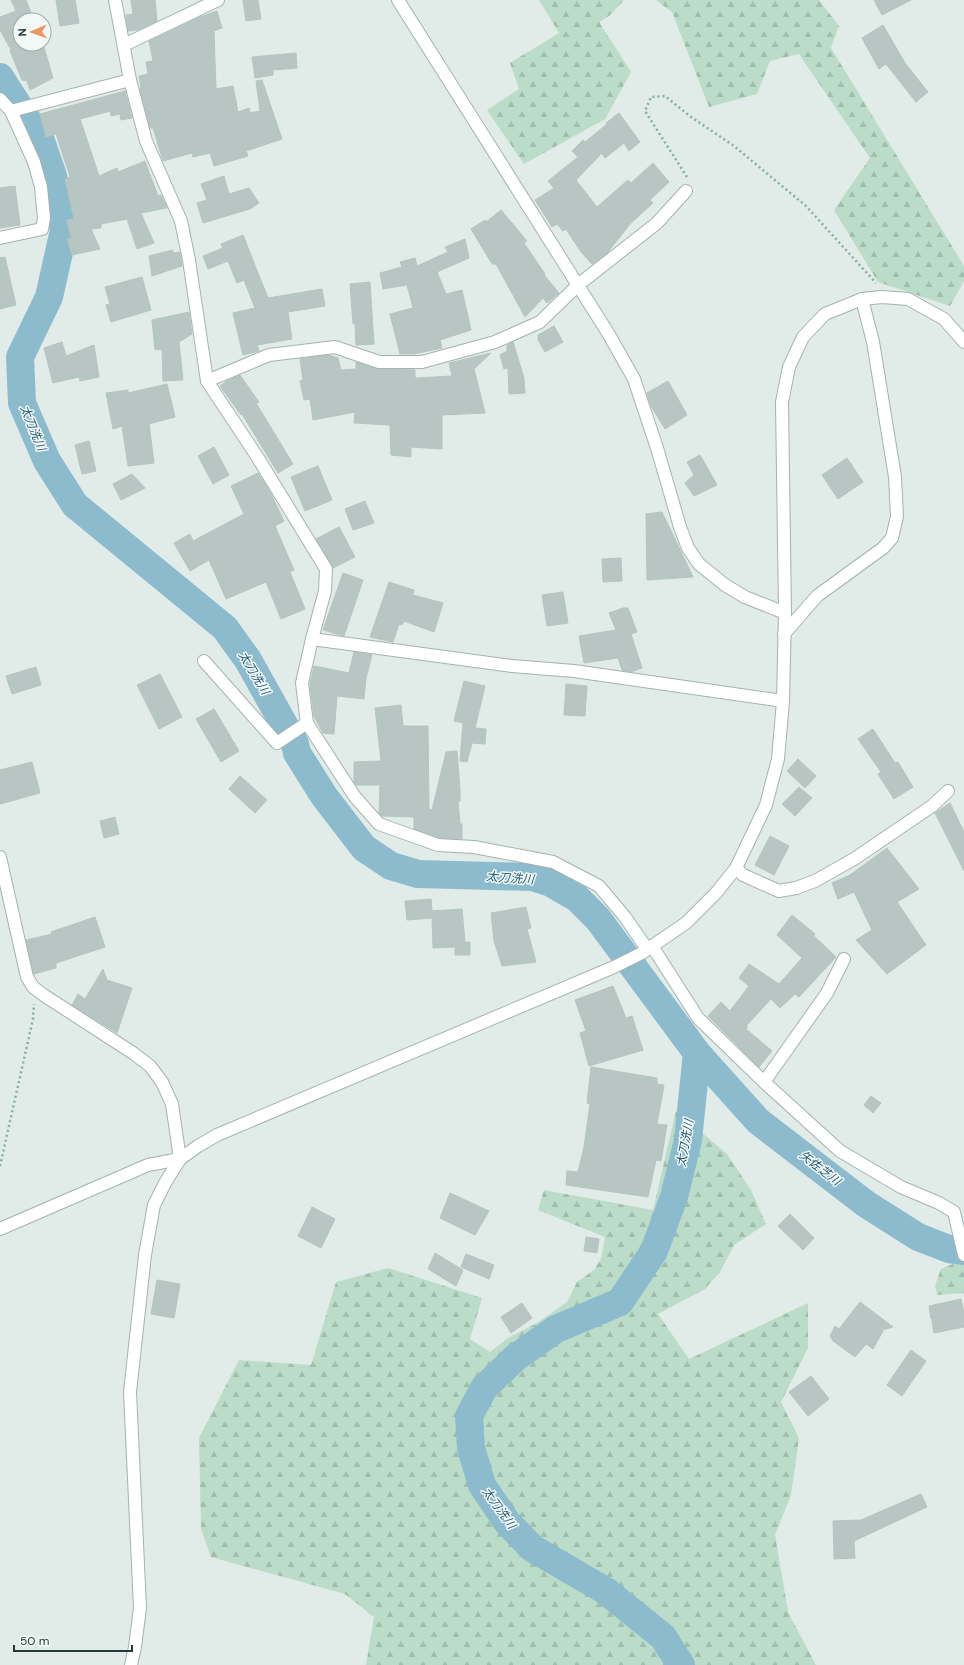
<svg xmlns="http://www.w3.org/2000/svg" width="964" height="1665" viewBox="0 0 964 1665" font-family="'DM Sans','Noto Sans JP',sans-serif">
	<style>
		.forest { fill: url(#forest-firs) }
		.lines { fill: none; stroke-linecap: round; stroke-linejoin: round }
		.river { stroke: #8cbbce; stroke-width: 28 }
		.building { fill: #b7c6c2; stroke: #b4c5c0 }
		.minor-casing { stroke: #a4b3b0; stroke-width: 14 }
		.path { stroke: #83aea6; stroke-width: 2.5; stroke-dasharray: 2 3; stroke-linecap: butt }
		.minor { stroke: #fff; stroke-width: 12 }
		.labels { text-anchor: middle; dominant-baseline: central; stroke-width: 3; stroke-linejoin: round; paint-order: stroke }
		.water-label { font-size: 12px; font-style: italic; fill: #1f5b75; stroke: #f2f8f6 }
	</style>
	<defs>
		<pattern id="forest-firs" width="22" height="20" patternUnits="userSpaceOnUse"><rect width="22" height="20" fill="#bbdcc8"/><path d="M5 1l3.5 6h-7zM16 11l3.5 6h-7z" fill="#a0bead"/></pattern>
	</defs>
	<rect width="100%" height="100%" fill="#e1ebe8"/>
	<!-- forest -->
	<g class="forest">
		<path d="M 539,0 L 624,0 L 609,16 L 599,22 L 631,72 L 605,119 L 524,164 L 487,110 L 519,89 L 510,63 L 559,33 Z"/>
		<path d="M 656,0 L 819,0 L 839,26 L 831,48 L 964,266 L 964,281 L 950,306 L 878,282 L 834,210 L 870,158 L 799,54 L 770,61 L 757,94 L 709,107 L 672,12 Z"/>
		<path d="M 676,1111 L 727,1154 L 751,1190 L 766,1224 L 734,1245 L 720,1272 L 705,1289 L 658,1314 L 689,1359 L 808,1303 L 808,1348 L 781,1402 L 799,1438 L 791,1495 L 775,1535 L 788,1612 L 816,1665 L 366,1665 L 374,1617 L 345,1594 L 211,1557 L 201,1529 L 199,1438 L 239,1360 L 311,1365 L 336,1282 L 388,1268 L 482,1298 L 470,1339 L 490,1352 L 508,1338 L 537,1323 L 567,1302 L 577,1282 L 594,1270 L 601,1259 L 605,1237 L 538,1210 L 544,1190 L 653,1210 Z"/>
		<path d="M 964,1259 L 964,1293 L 937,1295 L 935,1286 L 941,1269 Z"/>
	</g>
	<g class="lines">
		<!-- river -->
		<g class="river">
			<path d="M 0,77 L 41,141 L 53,176 L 64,230 L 49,297 L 20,357 L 22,403 L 47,461 L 75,505 L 225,628 L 248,660 L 295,744 L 297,753 L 324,796 L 364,848 L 391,866 L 418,874 L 532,877 L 551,883 L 577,898 L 598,919 L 697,1053 L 758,1121 L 866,1204 L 918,1237 L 949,1249 L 964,1251"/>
			<path d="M 681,1665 L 663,1637 L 606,1591 L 532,1548 L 507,1522 L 482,1485 L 471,1448 L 469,1416 L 484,1388 L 515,1358 L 556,1329 L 620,1302 L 654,1251 L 674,1197 L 688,1140 L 697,1053"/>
		</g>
	</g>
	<!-- building -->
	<g class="building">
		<path d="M 11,0 L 26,0 L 34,20 L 20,19 L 20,44 L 43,44 L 53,78 L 30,90 L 27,81 L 22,80 L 10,51 L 11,50 L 0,30 L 0,17 L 16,11 Z"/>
		<path d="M 56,0 L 75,0 L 79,23 L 60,26 Z"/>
		<path d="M 131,0 L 155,0 L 157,21 L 138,30 L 128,31 L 126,15 L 133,14 Z"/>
		<path d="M 243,0 L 258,0 L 261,19 L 246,21 Z"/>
		<path d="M 874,0 L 911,0 L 882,15 Z"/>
		<path d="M 217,11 L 222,28 L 214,31 L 216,89 L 233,86 L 238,112 L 249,108 L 250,113 L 260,111 L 256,81 L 262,80 L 282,139 L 246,151 L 248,156 L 214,166 L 210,153 L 193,157 L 192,153 L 163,161 L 153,128 L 150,128 L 140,88 L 141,87 L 139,76 L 148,74 L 146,62 L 153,61 L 149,41 L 200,17 Z"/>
		<path d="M 883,25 L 905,63 L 928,92 L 916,102 L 886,64 L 879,69 L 862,38 Z"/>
		<path d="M 296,53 L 297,68 L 273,70 L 273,75 L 255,78 L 252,57 Z"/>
		<path d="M 125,91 L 132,118 L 121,120 L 120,114 L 111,116 L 110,111 L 80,119 L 99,176 L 117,168 L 118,172 L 145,161 L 158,196 L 161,195 L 167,208 L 141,213 L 154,243 L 137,249 L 127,219 L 101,224 L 101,228 L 91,229 L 100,249 L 72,255 L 67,239 L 71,238 L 67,220 L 74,219 L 65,179 L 70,177 L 56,134 L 46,137 L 40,114 Z"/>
		<path d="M 619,113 L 640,142 L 629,151 L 624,143 L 605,158 L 602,153 L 576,180 L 597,207 L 628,180 L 631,183 L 653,163 L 669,182 L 650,200 L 653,203 L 631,223 L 607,253 L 592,264 L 581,252 L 566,229 L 563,231 L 557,224 L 552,227 L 535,200 L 554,188 L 548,181 L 578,157 L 572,151 L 583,140 L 585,142 L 607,124 L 606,123 Z"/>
		<path d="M 224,176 L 229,194 L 249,188 L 259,203 L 250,209 L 203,223 L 197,203 L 207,200 L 201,184 Z"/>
		<path d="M 15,186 L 20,225 L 0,228 L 0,188 Z"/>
		<path d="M 501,210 L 527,241 L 524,243 L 545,274 L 544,275 L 559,293 L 547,303 L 543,298 L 525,317 L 496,264 L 492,264 L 471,229 L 485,220 L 486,222 Z"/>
		<path d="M 243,235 L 268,298 L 322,289 L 325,306 L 288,312 L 292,339 L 257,345 L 259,351 L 243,355 L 233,313 L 255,308 L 244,280 L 237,283 L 228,261 L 208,269 L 203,256 L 223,248 L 221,244 Z"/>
		<path d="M 465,239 L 469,258 L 437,272 L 446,294 L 462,290 L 471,330 L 440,340 L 442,348 L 414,354 L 400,354 L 390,314 L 413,308 L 407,285 L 383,289 L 380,273 L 402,267 L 400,262 L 415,258 L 417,266 L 448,252 L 445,247 Z"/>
		<path d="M 173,250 L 173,253 L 180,252 L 182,266 L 152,276 L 149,256 Z"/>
		<path d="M 5,257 L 16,305 L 0,309 L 0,258 Z"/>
		<path d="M 142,277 L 151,310 L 111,322 L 106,305 L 110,304 L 105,287 Z"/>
		<path d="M 370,282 L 374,344 L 356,345 L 355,324 L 353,324 L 350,284 Z"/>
		<path d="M 189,312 L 192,334 L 179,342 L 183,380 L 163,381 L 162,349 L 155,350 L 152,320 Z"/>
		<path d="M 554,326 L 563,342 L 545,352 L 538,340 L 538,335 Z"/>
		<path d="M 62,342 L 66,356 L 94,345 L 99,377 L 80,381 L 79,377 L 53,383 L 44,348 Z"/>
		<path d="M 513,342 L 524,378 L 525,393 L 509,394 L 508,368 L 504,369 L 500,355 L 507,351 L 507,345 Z"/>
		<path d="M 491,353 L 474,369 L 485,413 L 442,415 L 442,449 L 411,447 L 411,457 L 391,455 L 390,425 L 354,423 L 355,412 L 313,420 L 310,399 L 304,400 L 300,381 L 303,380 L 300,359 L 328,355 L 338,358 L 341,370 L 356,369 L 356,362 L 379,369 L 415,370 L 415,378 L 452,376 L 449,363 Z"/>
		<path d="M 240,375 L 259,402 L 256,403 L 293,464 L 278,473 L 242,414 L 241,415 L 220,386 L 227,381 Z"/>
		<path d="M 668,381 L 687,415 L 665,429 L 651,406 L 647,393 Z"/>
		<path d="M 167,384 L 175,417 L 149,424 L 154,463 L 128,466 L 122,426 L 113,429 L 106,393 L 128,390 L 128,393 Z"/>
		<path d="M 89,441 L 96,471 L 82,474 L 75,445 Z"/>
		<path d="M 214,447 L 229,475 L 213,484 L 198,456 Z"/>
		<path d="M 700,455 L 717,485 L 694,496 L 685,483 L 694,475 L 687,462 Z"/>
		<path d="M 847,458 L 863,482 L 838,499 L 822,475 Z"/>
		<path d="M 318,466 L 332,500 L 305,511 L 291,477 Z"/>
		<path d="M 258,473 L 269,490 L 284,521 L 275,526 L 294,570 L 290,572 L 305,609 L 281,619 L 266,582 L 226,599 L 209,560 L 190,571 L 174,543 L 190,534 L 193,541 L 244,514 L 231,486 Z"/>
		<path d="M 132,474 L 145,488 L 121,500 L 113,484 Z"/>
		<path d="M 365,501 L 374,523 L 353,530 L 345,509 Z"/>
		<path d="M 662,512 L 693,577 L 647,580 L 646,514 Z"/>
		<path d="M 339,527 L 355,557 L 333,568 L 316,539 Z"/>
		<path d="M 621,558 L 622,581 L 603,582 L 602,559 Z"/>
		<path d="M 343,573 L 363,580 L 344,636 L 323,630 Z"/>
		<path d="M 389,582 L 414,590 L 413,595 L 443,603 L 434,632 L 404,621 L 402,625 L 399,624 L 393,642 L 370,637 Z"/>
		<path d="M 563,592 L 568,623 L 547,626 L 542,595 Z"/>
		<path d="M 623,608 L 628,608 L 637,632 L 631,634 L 642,668 L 631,672 L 622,670 L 618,658 L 584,663 L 579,636 L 616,630 L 609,613 Z"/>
		<path d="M 354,652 L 372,655 L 366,678 L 364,699 L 337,696 L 334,734 L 323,733 L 314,716 L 310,685 L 314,666 L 349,673 Z"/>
		<path d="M 36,667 L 41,685 L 12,694 L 6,676 Z"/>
		<path d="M 160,674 L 182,717 L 159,729 L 137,685 Z"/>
		<path d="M 464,681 L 485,686 L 475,728 L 486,729 L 485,744 L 472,743 L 467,762 L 460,761 L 463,723 L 454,721 Z"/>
		<path d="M 566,684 L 587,686 L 585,716 L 564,715 Z"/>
		<path d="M 401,705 L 403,726 L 428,726 L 429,809 L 432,810 L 446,752 L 457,751 L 460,790 L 460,801 L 458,802 L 460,824 L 462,824 L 462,839 L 440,838 L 414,829 L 414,817 L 382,816 L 379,813 L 380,785 L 356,785 L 354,782 L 354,762 L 381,761 L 375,708 Z"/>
		<path d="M 214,709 L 239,751 L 221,762 L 196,719 Z"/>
		<path d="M 873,729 L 895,763 L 898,762 L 913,787 L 894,799 L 878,774 L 881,772 L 858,739 Z"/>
		<path d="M 798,759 L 816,776 L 805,788 L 787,771 Z"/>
		<path d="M 32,762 L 40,793 L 0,804 L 0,770 Z"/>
		<path d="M 240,776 L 267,800 L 255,813 L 229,789 Z"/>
		<path d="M 799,787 L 812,798 L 795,816 L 782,804 Z"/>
		<path d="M 950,803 L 964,832 L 964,871 L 935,813 Z"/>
		<path d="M 115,817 L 119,834 L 104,838 L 100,821 Z"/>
		<path d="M 770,836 L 789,846 L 774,875 L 755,865 Z"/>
		<path d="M 887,848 L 919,889 L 897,902 L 926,945 L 887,974 L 856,940 L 872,930 L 854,892 L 838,899 L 832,883 L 850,875 Z"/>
		<path d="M 431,899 L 432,911 L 462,909 L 465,942 L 470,942 L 470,955 L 455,955 L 455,947 L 433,948 L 432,918 L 407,920 L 405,901 Z"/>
		<path d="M 526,907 L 531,928 L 527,929 L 536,962 L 502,966 L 494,941 L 491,913 Z"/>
		<path d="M 792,915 L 815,934 L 814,936 L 836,957 L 799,997 L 795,994 L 780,1008 L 771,999 L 746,1026 L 748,1027 L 746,1029 L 772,1051 L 759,1067 L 708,1016 L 721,1002 L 730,1011 L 749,986 L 739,978 L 749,964 L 779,984 L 802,958 L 777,935 Z"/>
		<path d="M 95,917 L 105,947 L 56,963 L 56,968 L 34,974 L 26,940 L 52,934 L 51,932 Z"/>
		<path d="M 103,969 L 107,980 L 132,988 L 117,1033 L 72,1005 L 78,994 L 85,999 Z"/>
		<path d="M 613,986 L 626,1018 L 632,1016 L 643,1050 L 589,1066 L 580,1033 L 586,1031 L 575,1000 Z"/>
		<path d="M 591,1067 L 657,1078 L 657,1084 L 664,1085 L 657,1124 L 667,1125 L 661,1161 L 656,1160 L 648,1197 L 566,1185 L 567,1171 L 578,1172 L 584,1147 L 590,1104 L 587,1103 Z"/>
		<path d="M 871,1096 L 881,1103 L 873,1113 L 864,1105 Z"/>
		<path d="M 450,1193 L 489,1211 L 475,1235 L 440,1218 Z"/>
		<path d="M 312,1207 L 335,1219 L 321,1248 L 298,1236 Z"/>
		<path d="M 790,1214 L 814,1238 L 803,1250 L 778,1226 Z"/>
		<path d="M 586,1237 L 599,1239 L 597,1253 L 584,1251 Z"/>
		<path d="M 435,1253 L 463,1270 L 456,1286 L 428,1269 Z"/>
		<path d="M 466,1254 L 494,1265 L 489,1279 L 461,1267 Z"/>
		<path d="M 157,1280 L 180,1284 L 174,1318 L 151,1314 Z"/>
		<path d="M 961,1299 L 964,1312 L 964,1327 L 934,1333 L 932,1321 L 933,1319 L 931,1319 L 929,1306 Z"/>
		<path d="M 860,1302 L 893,1327 L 882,1330 L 883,1331 L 873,1349 L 866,1344 L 855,1357 L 833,1341 L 830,1336 L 835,1326 L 839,1329 Z"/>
		<path d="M 522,1303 L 532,1318 L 511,1333 L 501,1317 Z"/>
		<path d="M 911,1350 L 926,1361 L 902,1396 L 887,1385 Z"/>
		<path d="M 811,1376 L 829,1399 L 808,1416 L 789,1392 Z"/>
		<path d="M 921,1494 L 927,1507 L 854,1541 L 855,1558 L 834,1559 L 833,1521 L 861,1520 Z"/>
	</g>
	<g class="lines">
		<!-- minor casing -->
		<g class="minor-casing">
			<g id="minor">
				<path d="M 115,0 L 130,80 L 146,141 L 181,221 L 189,260 L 207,381 L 258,458 L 326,569 L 325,591 L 312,639 L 302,683 L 307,723 L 355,797 L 379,824 L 438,845 L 474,847 L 553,862 L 599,886 L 625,917 L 647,949"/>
				<path d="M 398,0 L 608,333 L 634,379 L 657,448 L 680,527 L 688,548 L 699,564 L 725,585 L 745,597 L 785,613"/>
				<path d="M 124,45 L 218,0"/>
				<path d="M 0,99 L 11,111 L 34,162 L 41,187 L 44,218 L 42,229 L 0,238"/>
				<path d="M 11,111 L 130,80"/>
				<path d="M 207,381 L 269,355 L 335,347 L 379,362 L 422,362 L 495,342 L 540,322 L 578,285 L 657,223 L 686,191"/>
				<path d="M 784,634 L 817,596 L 883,548 L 892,538 L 897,516 L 895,477 L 873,342 L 862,299"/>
				<path d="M 312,639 L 512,666 L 574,671 L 783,701"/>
				<path d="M 204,661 L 277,743 L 307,723"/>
				<path d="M 0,857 L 27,977 L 33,987 L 45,996 L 133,1053 L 150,1066 L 162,1082 L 172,1104 L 180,1159"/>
				<path d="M 736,868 L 743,875 L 779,891 L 796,888 L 815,881 L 854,859 L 932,806 L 948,791"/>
				<path d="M 652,946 L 698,1018 L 764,1082 L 840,1151 L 901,1187 L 939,1203 L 954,1212 L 964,1255"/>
				<path d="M 764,1082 L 827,993 L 844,959"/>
				<path d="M 0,1229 L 148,1165 L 180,1159"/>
				<path d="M 131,1665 L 135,1647 L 140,1608 L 130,1392 L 145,1255 L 154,1205 L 165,1183 L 180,1159 L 198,1146 L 217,1135 L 614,967 L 642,953 L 686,923 L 716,893 L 736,868 L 766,805 L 778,759 L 783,701 L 785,613 L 782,402 L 789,367 L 803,337 L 825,314 L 862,299 L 882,297 L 908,299 L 944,319 L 964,342"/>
			</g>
		</g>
		<!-- path -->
		<g class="path">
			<path d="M 687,177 L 645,111 L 651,97 L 665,96 L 691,117 L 734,146 L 806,206 L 876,283"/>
			<path d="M 0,1166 L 33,1019 L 34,1004"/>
		</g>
		<!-- minor -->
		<use href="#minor" class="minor"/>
	</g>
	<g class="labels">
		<!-- water labels -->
		<g class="water-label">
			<text transform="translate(33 428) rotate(68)">太刀洗川</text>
			<text transform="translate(254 673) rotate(59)">太刀洗川</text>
			<text transform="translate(510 878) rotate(4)">太刀洗川</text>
			<text transform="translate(685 1143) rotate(-80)">太刀洗川</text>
			<text transform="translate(820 1168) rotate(38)">矢佐芝川</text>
			<text transform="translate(499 1508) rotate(54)">太刀洗川</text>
		</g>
	</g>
	<!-- north arrow -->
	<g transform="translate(32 32) rotate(268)"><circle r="19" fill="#f2f8f6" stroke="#9facaa"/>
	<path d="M0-3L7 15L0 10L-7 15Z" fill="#ec955f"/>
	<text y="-6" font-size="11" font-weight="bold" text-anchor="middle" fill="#223b38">N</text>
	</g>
	<!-- scale -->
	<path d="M14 1645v6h118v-6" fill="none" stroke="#223b38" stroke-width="2"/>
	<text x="20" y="1645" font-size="12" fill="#223b38" stroke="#f2f8f6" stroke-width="3" paint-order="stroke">50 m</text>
</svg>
